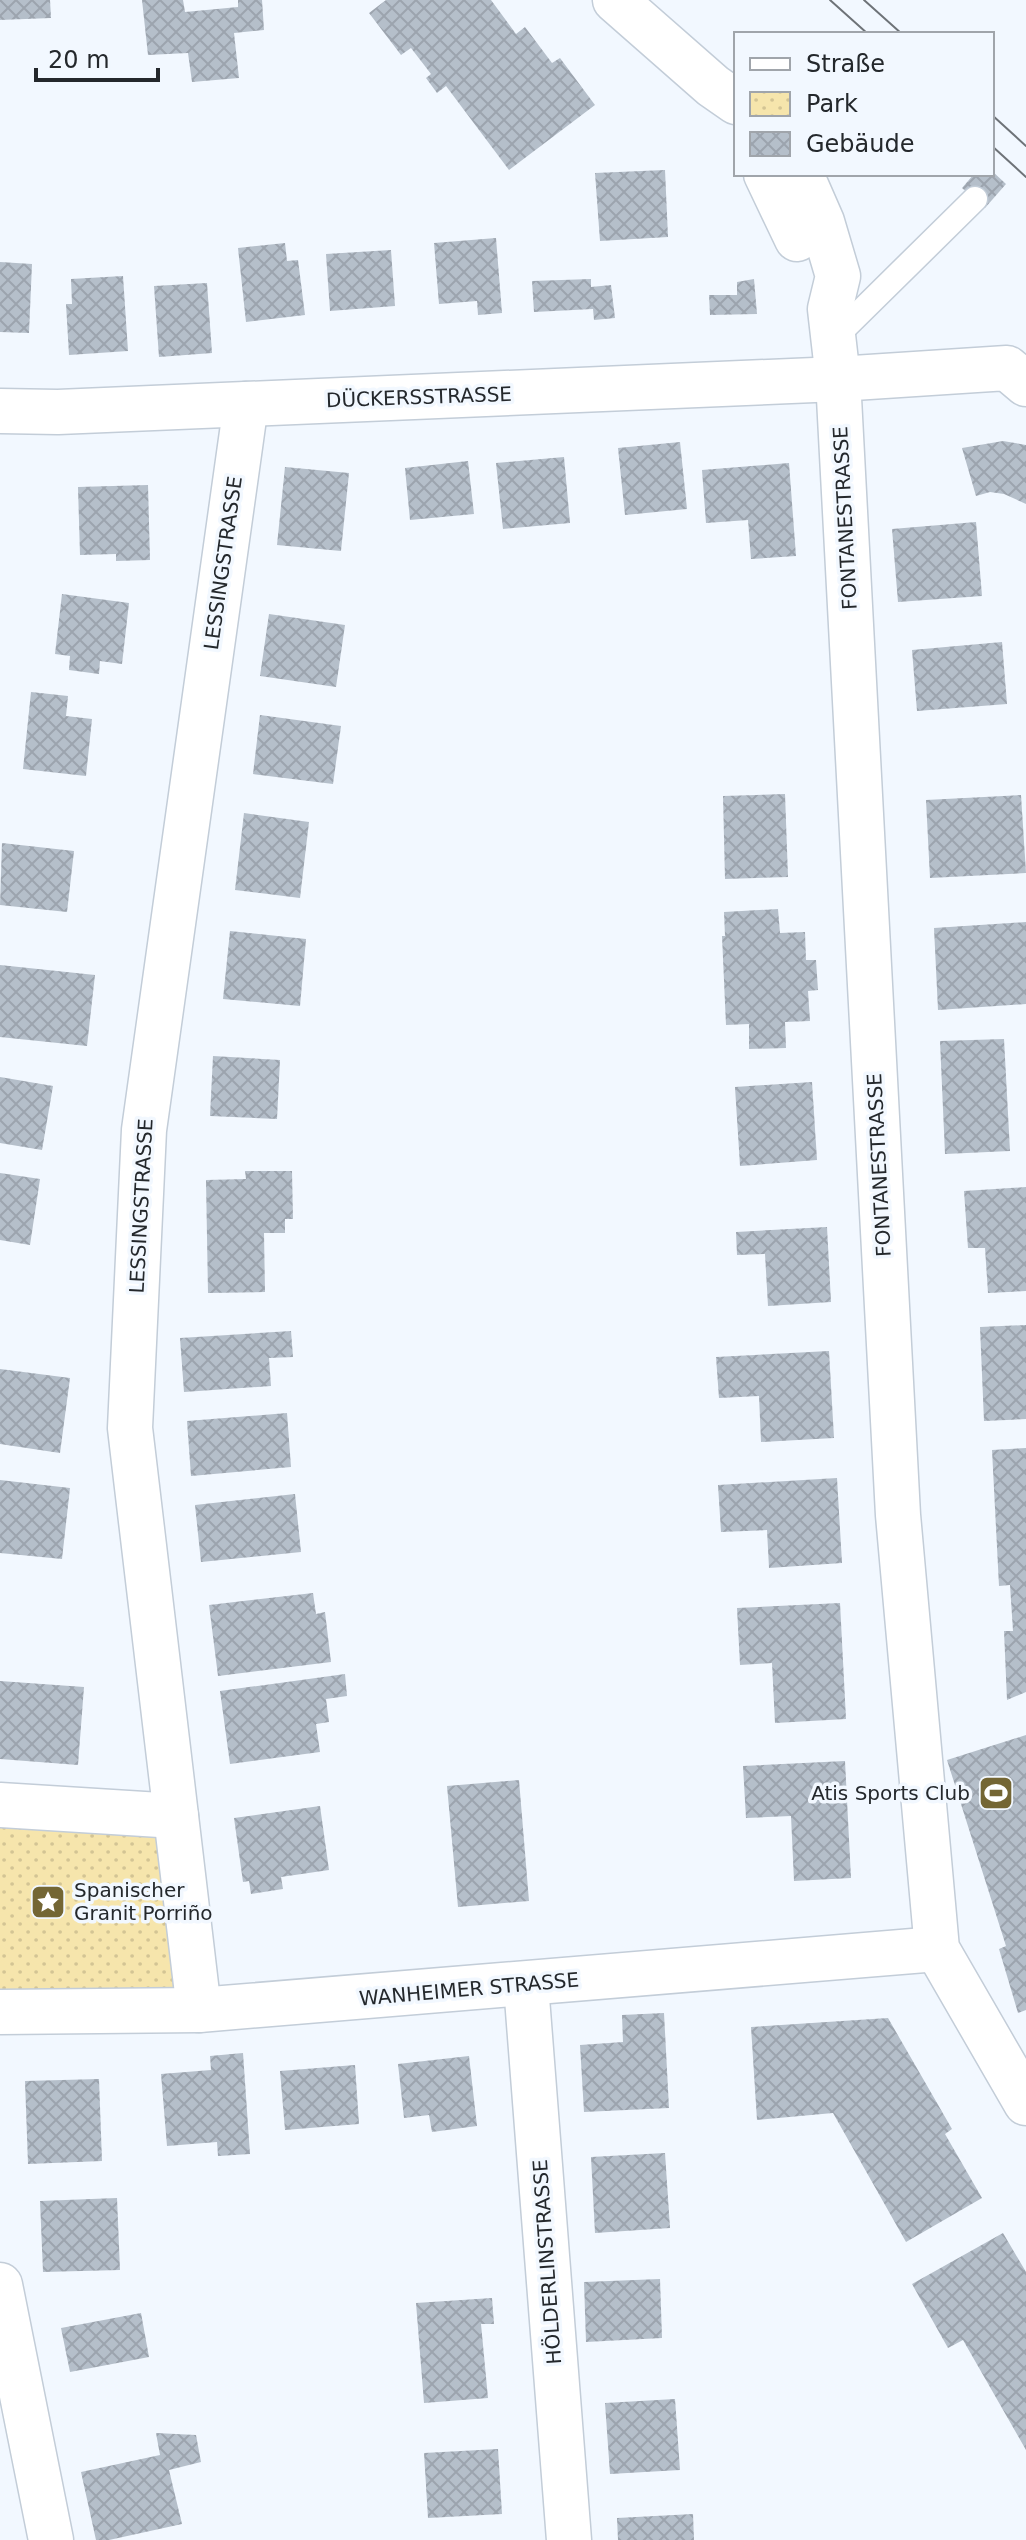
<svg xmlns="http://www.w3.org/2000/svg" width="1026" height="2540" viewBox="0 0 1026 2540" font-family="'DejaVu Sans',sans-serif">
	<style>
		.park { fill: url(#park-dots) }
		.building { fill: url(#building-cross-hatch) }
		.lines { fill: none; stroke-linecap: round; stroke-linejoin: round }
		.lane-casing { stroke: #c3cdd8; stroke-width: 27 }
		.street-casing { stroke: #c3cdd8; stroke-width: 47 }
		.lane { stroke: #fff; stroke-width: 24 }
		.street { stroke: #fff; stroke-width: 44 }
		.tram { stroke: #6e7378; stroke-width: 2 }
		.labels { text-anchor: middle; dominant-baseline: central; stroke-width: 7; stroke-linejoin: round; paint-order: stroke }
		.street-label { font-size: 20px; fill: #24282c; stroke: #f2f8ff }
		.poi-label { font-size: 20px; fill: #24282c; stroke: #f2f8ff; text-anchor: end }
	</style>
	<defs>
		<pattern id="park-dots" width="8" height="8" patternUnits="userSpaceOnUse" patternTransform="scale(2)"><rect width="8" height="8" fill="#f6e5ac"/><path d="M2 2h.1M6 6h.1" fill="none" stroke="#d3c494" stroke-width="1.8" stroke-linecap="round"/></pattern>
		<pattern id="building-cross-hatch" width="8" height="8" patternUnits="userSpaceOnUse" patternTransform="scale(2)"><rect width="8" height="8" fill="#b5bfca"/><path d="M0 0l8 8M0 8l8-8" fill="none" stroke="#9ca4ae"/></pattern>
	</defs>
	<rect width="100%" height="100%" fill="#f2f8ff"/>
	<!-- park -->
	<path class="park" d="M 0,1819 L 162,1829 L 179,1991 L 0,1993 Z"/>
	<!-- building -->
	<g class="building">
		<path d="M 0,0 L 50,0 L 51,18 L 0,20 Z"/>
		<path d="M 142,0 L 183,0 L 185,12 L 238,7 L 238,0 L 262,0 L 264,30 L 234,33 L 239,78 L 192,82 L 188,53 L 148,55 Z"/>
		<path d="M 386,0 L 491,0 L 516,34 L 525,27 L 552,63 L 560,58 L 595,105 L 509,170 L 446,86 L 437,93 L 426,78 L 431,74 L 411,48 L 401,55 L 369,13 Z"/>
		<path d="M 665,170 L 668,237 L 600,241 L 595,173 Z"/>
		<path d="M 992,171 L 1006,184 L 985,208 L 962,188 L 974,174 L 992,174 Z"/>
		<path d="M 496,238 L 502,313 L 478,315 L 477,301 L 439,304 L 434,243 Z"/>
		<path d="M 285,243 L 287,261 L 298,260 L 305,315 L 246,322 L 238,248 Z"/>
		<path d="M 391,250 L 395,306 L 330,311 L 326,254 Z"/>
		<path d="M 0,262 L 32,264 L 29,333 L 0,332 Z"/>
		<path d="M 123,276 L 128,351 L 69,355 L 66,304 L 72,304 L 71,279 Z"/>
		<path d="M 591,279 L 591,287 L 611,285 L 615,318 L 594,320 L 593,309 L 534,312 L 532,281 Z"/>
		<path d="M 754,279 L 757,314 L 710,315 L 709,295 L 737,295 L 737,282 Z"/>
		<path d="M 207,283 L 212,353 L 159,357 L 154,286 Z"/>
		<path d="M 1003,441 L 1026,445 L 1026,504 L 1004,494 L 990,492 L 976,496 L 962,448 Z"/>
		<path d="M 680,442 L 687,509 L 625,515 L 618,448 Z"/>
		<path d="M 564,457 L 570,523 L 503,529 L 496,463 Z"/>
		<path d="M 468,461 L 474,514 L 410,520 L 405,468 Z"/>
		<path d="M 789,463 L 796,556 L 751,559 L 748,520 L 706,523 L 702,470 Z"/>
		<path d="M 285,467 L 349,473 L 341,551 L 277,545 Z"/>
		<path d="M 148,485 L 150,560 L 116,561 L 116,554 L 80,555 L 78,487 Z"/>
		<path d="M 976,522 L 982,596 L 898,602 L 892,529 Z"/>
		<path d="M 62,594 L 129,603 L 122,664 L 100,661 L 99,674 L 69,670 L 70,656 L 55,654 Z"/>
		<path d="M 269,614 L 345,625 L 336,687 L 260,676 Z"/>
		<path d="M 1002,642 L 1007,704 L 917,711 L 912,650 Z"/>
		<path d="M 31,692 L 68,696 L 66,716 L 92,719 L 86,776 L 23,769 Z"/>
		<path d="M 260,715 L 341,726 L 333,784 L 253,774 Z"/>
		<path d="M 785,794 L 788,877 L 725,879 L 723,796 Z"/>
		<path d="M 1021,795 L 1026,873 L 930,878 L 926,800 Z"/>
		<path d="M 244,813 L 309,822 L 300,898 L 235,890 Z"/>
		<path d="M 2,843 L 74,851 L 67,912 L 0,905 Z"/>
		<path d="M 778,909 L 780,933 L 805,932 L 806,960 L 816,960 L 818,990 L 808,991 L 810,1021 L 785,1022 L 786,1048 L 749,1049 L 749,1024 L 726,1025 L 722,936 L 725,936 L 724,912 Z"/>
		<path d="M 1026,922 L 1026,1004 L 938,1010 L 934,928 Z"/>
		<path d="M 230,931 L 306,939 L 300,1006 L 223,999 Z"/>
		<path d="M 0,965 L 95,975 L 87,1046 L 0,1037 Z"/>
		<path d="M 1004,1039 L 1010,1151 L 945,1154 L 940,1041 Z"/>
		<path d="M 213,1056 L 280,1060 L 277,1119 L 210,1116 Z"/>
		<path d="M 0,1077 L 53,1086 L 42,1150 L 0,1143 Z"/>
		<path d="M 812,1082 L 817,1160 L 740,1166 L 735,1087 Z"/>
		<path d="M 245,1171 L 292,1171 L 293,1219 L 285,1219 L 285,1233 L 264,1233 L 265,1292 L 208,1293 L 206,1180 L 246,1179 Z"/>
		<path d="M 0,1173 L 40,1179 L 30,1245 L 0,1240 Z"/>
		<path d="M 1026,1187 L 1026,1291 L 988,1293 L 985,1248 L 968,1248 L 964,1191 Z"/>
		<path d="M 827,1227 L 831,1302 L 768,1306 L 765,1254 L 737,1255 L 736,1232 Z"/>
		<path d="M 1026,1325 L 1026,1419 L 984,1421 L 980,1327 Z"/>
		<path d="M 291,1331 L 293,1357 L 269,1358 L 271,1386 L 184,1392 L 180,1338 Z"/>
		<path d="M 829,1351 L 834,1438 L 761,1442 L 759,1396 L 719,1398 L 716,1357 Z"/>
		<path d="M 0,1369 L 70,1378 L 60,1453 L 0,1444 Z"/>
		<path d="M 287,1413 L 291,1467 L 191,1476 L 187,1421 Z"/>
		<path d="M 1026,1448 L 1026,1692 L 1007,1700 L 1004,1631 L 1013,1631 L 1010,1585 L 999,1586 L 992,1450 Z"/>
		<path d="M 837,1478 L 842,1563 L 769,1568 L 767,1530 L 721,1532 L 718,1485 Z"/>
		<path d="M 0,1480 L 70,1488 L 62,1559 L 0,1553 Z"/>
		<path d="M 295,1494 L 301,1552 L 201,1562 L 195,1505 Z"/>
		<path d="M 313,1593 L 316,1614 L 325,1612 L 331,1662 L 218,1676 L 209,1605 Z"/>
		<path d="M 840,1603 L 846,1719 L 775,1723 L 772,1663 L 740,1665 L 737,1608 Z"/>
		<path d="M 345,1674 L 347,1696 L 326,1699 L 329,1722 L 316,1724 L 320,1752 L 230,1764 L 220,1691 Z"/>
		<path d="M 0,1681 L 84,1687 L 78,1765 L 0,1759 Z"/>
		<path d="M 1026,1735 L 1026,2010 L 1018,2013 L 999,1949 L 1006,1946 L 947,1760 Z"/>
		<path d="M 845,1761 L 851,1878 L 794,1881 L 791,1816 L 746,1818 L 743,1766 Z"/>
		<path d="M 519,1780 L 529,1901 L 458,1907 L 447,1786 Z"/>
		<path d="M 320,1806 L 329,1870 L 281,1877 L 283,1889 L 251,1894 L 249,1881 L 243,1882 L 234,1818 Z"/>
		<path d="M 664,2013 L 669,2108 L 584,2112 L 580,2045 L 623,2042 L 622,2015 Z"/>
		<path d="M 888,2018 L 952,2129 L 945,2134 L 982,2198 L 906,2242 L 833,2113 L 757,2120 L 751,2027 Z"/>
		<path d="M 243,2053 L 250,2154 L 218,2156 L 217,2142 L 167,2146 L 161,2074 L 211,2070 L 210,2056 Z"/>
		<path d="M 469,2056 L 477,2126 L 432,2132 L 429,2115 L 404,2118 L 398,2064 Z"/>
		<path d="M 355,2065 L 359,2124 L 285,2130 L 280,2071 Z"/>
		<path d="M 99,2079 L 102,2161 L 28,2164 L 25,2081 Z"/>
		<path d="M 665,2153 L 670,2228 L 595,2233 L 591,2157 Z"/>
		<path d="M 117,2198 L 120,2270 L 43,2272 L 40,2201 Z"/>
		<path d="M 1003,2233 L 1026,2272 L 1026,2450 L 963,2340 L 948,2348 L 912,2284 Z"/>
		<path d="M 660,2279 L 662,2338 L 586,2342 L 584,2282 Z"/>
		<path d="M 492,2298 L 494,2324 L 481,2324 L 488,2398 L 424,2403 L 416,2303 Z"/>
		<path d="M 141,2313 L 149,2357 L 70,2372 L 61,2328 Z"/>
		<path d="M 675,2399 L 680,2470 L 610,2474 L 605,2403 Z"/>
		<path d="M 156,2433 L 196,2435 L 201,2462 L 169,2470 L 182,2524 L 109,2540 L 96,2540 L 81,2472 L 160,2455 Z"/>
		<path d="M 498,2449 L 502,2514 L 428,2518 L 424,2453 Z"/>
		<path d="M 693,2514 L 694,2540 L 618,2540 L 617,2518 Z"/>
	</g>
	<g class="lines">
		<!-- lane casing -->
		<g class="lane-casing">
			<path id="lane" d="M 833,339 L 975,199"/>
		</g>
		<!-- street casing -->
		<g class="street-casing">
			<g id="street">
				<path d="M 615,0 L 713,86 L 736,102"/>
				<path d="M 766,174 L 797,239"/>
				<path d="M 801,174 L 822,222 L 838,276 L 830,309 L 838,379 L 898,1515 L 937,1949 L 1026,2103"/>
				<path d="M 0,411 L 58,412 L 838,379 L 1007,368 L 1026,384"/>
				<path d="M 0,1805 L 176,1816"/>
				<path d="M 526,1985 L 569,2540"/>
				<path d="M 199,2010 L 130,1428 L 144,1130 L 246,404"/>
				<path d="M 0,2012 L 199,2010 L 937,1949"/>
				<path d="M 0,2285 L 51,2540"/>
			</g>
		</g>
		<!-- lane -->
		<use href="#lane" class="lane"/>
		<!-- street -->
		<use href="#street" class="street"/>
		<!-- tram -->
		<g class="tram">
			<path d="M 830,0 L 868,34"/>
			<path d="M 864,0 L 902,34"/>
			<path d="M 992,115 L 1026,146"/>
			<path d="M 992,146 L 1026,177"/>
		</g>
	</g>
	<!-- icons -->
	<defs>
		<g id="stadium-square" transform="scale(1.8)"><rect x="-9" y="-9" width="18" height="18" rx="4" fill="#746634" stroke="#f2f8ff"/><path d="M0-5a6.5 5 0 1 0 0 10a6.5 5 0 1 0 0-10ZM-3.5-1.8h7v3.6h-7Z" fill="#fff"/></g>
		<g id="sight-square" transform="scale(1.8)"><rect x="-9" y="-9" width="18" height="18" rx="4" fill="#746634" stroke="#f2f8ff"/><path d="M0-6L1.8-2.2L6-1.7L2.9 1.2L3.7 5.4L0 3.3L-3.7 5.4L-2.9 1.2L-6-1.7L-1.8-2.2Z" fill="#fff"/></g>
	</defs>
	<g fill-rule="evenodd">
		<use href="#stadium-square" x="996" y="1793"/>
		<use href="#sight-square" x="48" y="1902"/>
	</g>
	<g class="labels">
		<!-- street labels -->
		<g class="street-label">
			<text transform="translate(419 397) rotate(-2)">DÜCKERSSTRASSE</text>
			<text transform="translate(845 518) rotate(-93)">FONTANESTRASSE</text>
			<text transform="translate(223 563) rotate(-82)">LESSINGSTRASSE</text>
			<text transform="translate(879 1165) rotate(-93)">FONTANESTRASSE</text>
			<text transform="translate(141 1206) rotate(-87)">LESSINGSTRASSE</text>
			<text transform="translate(469 1989) rotate(-5)">WANHEIMER STRASSE</text>
			<text transform="translate(547 2262) rotate(-94)">HÖLDERLINSTRASSE</text>
		</g>
		<!-- poi labels -->
		<g class="poi-label">
			<text x="970" y="1793">Atis Sports Club</text>
			<text x="74" y="1890" text-anchor="start">Spanischer<tspan x="74" dy="23">Granit Porriño</tspan></text>
		</g>
	</g>
	<!-- legend -->
	<rect x="734" y="32" width="260" height="144" fill="#f2f8ff" stroke="#a0a5ab" stroke-width="2"/>
	<rect x="750" y="58" width="40" height="12" fill="#ffffff" stroke="#a0a5ab" stroke-width="2"/>
	<text x="806" y="72" font-size="24" fill="#24282c">Straße</text>
	<rect x="750" y="92" width="40" height="24" fill="url(#park-dots)" stroke="#a0a5ab" stroke-width="2"/>
	<text x="806" y="112" font-size="24" fill="#24282c">Park</text>
	<rect x="750" y="132" width="40" height="24" fill="url(#building-cross-hatch)" stroke="#a0a5ab" stroke-width="2"/>
	<text x="806" y="152" font-size="24" fill="#24282c">Gebäude</text>
	<!-- scale -->
	<path d="M36 68v12h122v-12" fill="none" stroke="#24282c" stroke-width="4"/>
	<text x="48" y="68" font-size="24" fill="#24282c" stroke="#f2f8ff" stroke-width="6" paint-order="stroke">20 m</text>
</svg>
